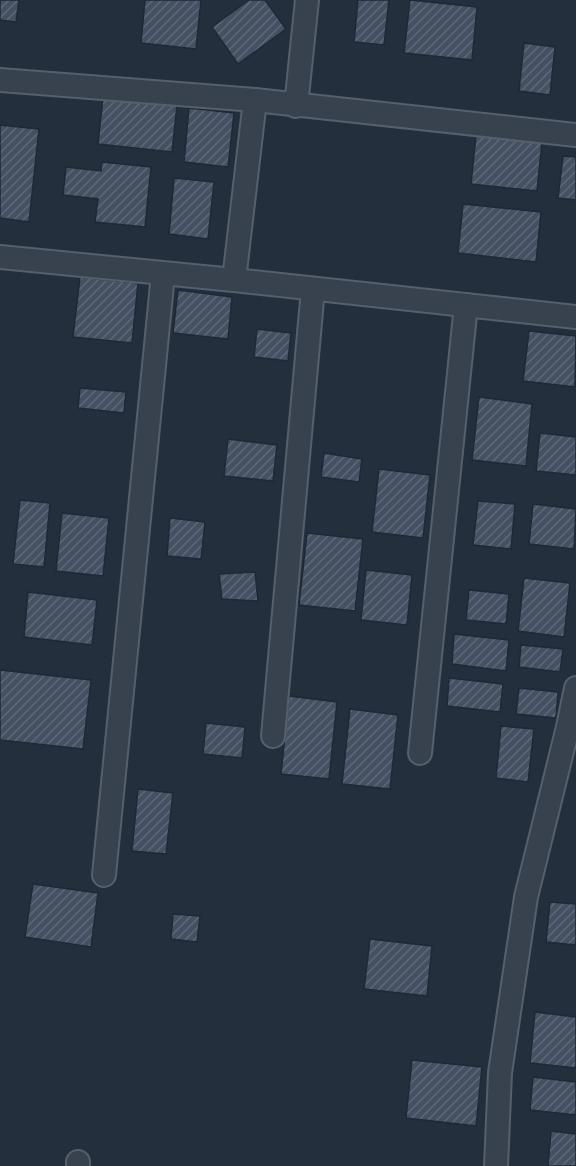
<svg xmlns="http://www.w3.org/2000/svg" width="576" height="1166" viewBox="0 0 576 1166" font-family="'Public Sans',sans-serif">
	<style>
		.building { fill: url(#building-hatch); stroke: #1f2835; stroke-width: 1.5 }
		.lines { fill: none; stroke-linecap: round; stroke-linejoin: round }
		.street-casing { stroke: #565f6c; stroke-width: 26 }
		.street { stroke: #38414e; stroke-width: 22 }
	</style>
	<defs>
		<pattern id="building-hatch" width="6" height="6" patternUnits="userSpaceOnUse" patternTransform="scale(1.5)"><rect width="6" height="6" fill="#455162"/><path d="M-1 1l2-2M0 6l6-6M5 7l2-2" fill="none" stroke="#5d6877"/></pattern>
	</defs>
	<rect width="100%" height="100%" fill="#242f3e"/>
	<!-- building -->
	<g class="building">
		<path d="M 0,0 L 19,0 L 16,22 L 0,20 Z"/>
		<path d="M 145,0 L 201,0 L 196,49 L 141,43 Z"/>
		<path d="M 249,0 L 265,0 L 286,29 L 238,64 L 212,27 Z"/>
		<path d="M 358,0 L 389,0 L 384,45 L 354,42 Z"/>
		<path d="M 410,0 L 477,7 L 472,60 L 404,53 Z"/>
		<path d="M 524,43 L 555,47 L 550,95 L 519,91 Z"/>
		<path d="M 103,97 L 177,105 L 172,152 L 98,144 Z"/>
		<path d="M 189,108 L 234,113 L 228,167 L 184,162 Z"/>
		<path d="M 0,125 L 39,129 L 29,222 L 0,218 Z"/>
		<path d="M 476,135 L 542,142 L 537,191 L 471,184 Z"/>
		<path d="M 563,156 L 576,157 L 576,200 L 558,198 Z"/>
		<path d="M 102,162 L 151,167 L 145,227 L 95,222 L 98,199 L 63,195 L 66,167 L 101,171 Z"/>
		<path d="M 174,178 L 214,182 L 208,239 L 169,234 Z"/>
		<path d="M 463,204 L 541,212 L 536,262 L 458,253 Z"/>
		<path d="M 80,277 L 138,283 L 132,343 L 73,337 Z"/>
		<path d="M 178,290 L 232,297 L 228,339 L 173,333 Z"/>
		<path d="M 257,329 L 291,333 L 288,361 L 254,357 Z"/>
		<path d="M 529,331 L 576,336 L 575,387 L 523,381 Z"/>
		<path d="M 80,388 L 126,392 L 124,413 L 78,408 Z"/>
		<path d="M 479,397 L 532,404 L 526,466 L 472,460 Z"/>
		<path d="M 540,433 L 576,437 L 576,475 L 536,471 Z"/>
		<path d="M 228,439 L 277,445 L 273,481 L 224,476 Z"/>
		<path d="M 324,453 L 362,459 L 359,482 L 321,477 Z"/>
		<path d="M 379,469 L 430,475 L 423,538 L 372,532 Z"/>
		<path d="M 20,500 L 50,503 L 44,567 L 13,564 Z"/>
		<path d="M 478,501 L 515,504 L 511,549 L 473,545 Z"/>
		<path d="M 533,504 L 576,509 L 574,549 L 529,544 Z"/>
		<path d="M 62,513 L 109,518 L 103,576 L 56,571 Z"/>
		<path d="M 170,518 L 205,522 L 201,559 L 167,556 Z"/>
		<path d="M 307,533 L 363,539 L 355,611 L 299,605 Z"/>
		<path d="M 366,570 L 412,575 L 407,625 L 361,620 Z"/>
		<path d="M 255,572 L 258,601 L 222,599 L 219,574 Z"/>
		<path d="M 524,578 L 570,583 L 564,637 L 518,631 Z"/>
		<path d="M 469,590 L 509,594 L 506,624 L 466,620 Z"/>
		<path d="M 28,592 L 97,600 L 92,645 L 24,637 Z"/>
		<path d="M 454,634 L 509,640 L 506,671 L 452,664 Z"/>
		<path d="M 521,645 L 563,649 L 560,672 L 519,667 Z"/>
		<path d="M 0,670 L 91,680 L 83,749 L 0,740 Z"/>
		<path d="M 449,678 L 503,684 L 500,712 L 447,706 Z"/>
		<path d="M 519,688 L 558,692 L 556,718 L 516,714 Z"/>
		<path d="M 289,696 L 337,702 L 329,779 L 281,774 Z"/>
		<path d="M 350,709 L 398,715 L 390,789 L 342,784 Z"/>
		<path d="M 206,723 L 245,727 L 242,758 L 203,754 Z"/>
		<path d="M 501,726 L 534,729 L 528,782 L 496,778 Z"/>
		<path d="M 138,789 L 173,793 L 166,854 L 132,851 Z"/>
		<path d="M 33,884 L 98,893 L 91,947 L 25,937 Z"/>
		<path d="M 550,902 L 576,904 L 576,945 L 546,942 Z"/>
		<path d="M 173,914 L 200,916 L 197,942 L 171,939 Z"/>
		<path d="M 370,939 L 432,946 L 427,996 L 364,989 Z"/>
		<path d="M 535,1012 L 576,1017 L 576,1068 L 530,1063 Z"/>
		<path d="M 412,1060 L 482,1067 L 476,1126 L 406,1118 Z"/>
		<path d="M 533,1077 L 576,1082 L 576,1115 L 530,1110 Z"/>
		<path d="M 551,1131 L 576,1134 L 576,1166 L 548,1166 Z"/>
	</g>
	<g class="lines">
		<!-- street casing -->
		<g class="street-casing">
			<g id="street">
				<path d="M 0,80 L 255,100 L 576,135"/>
				<path d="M 296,106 L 307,0"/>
				<path d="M 0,257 L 234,280 L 576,317"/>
				<path d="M 234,280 L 255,100"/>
				<path d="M 273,736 L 313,289"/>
				<path d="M 420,753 L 466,305"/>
				<path d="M 104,875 L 163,274"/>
				<path d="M 78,1166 L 78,1162"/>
				<path d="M 496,1166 L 500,1073 L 526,897 L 568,727 L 576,688"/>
			</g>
		</g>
		<!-- street -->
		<use href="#street" class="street"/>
	</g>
</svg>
